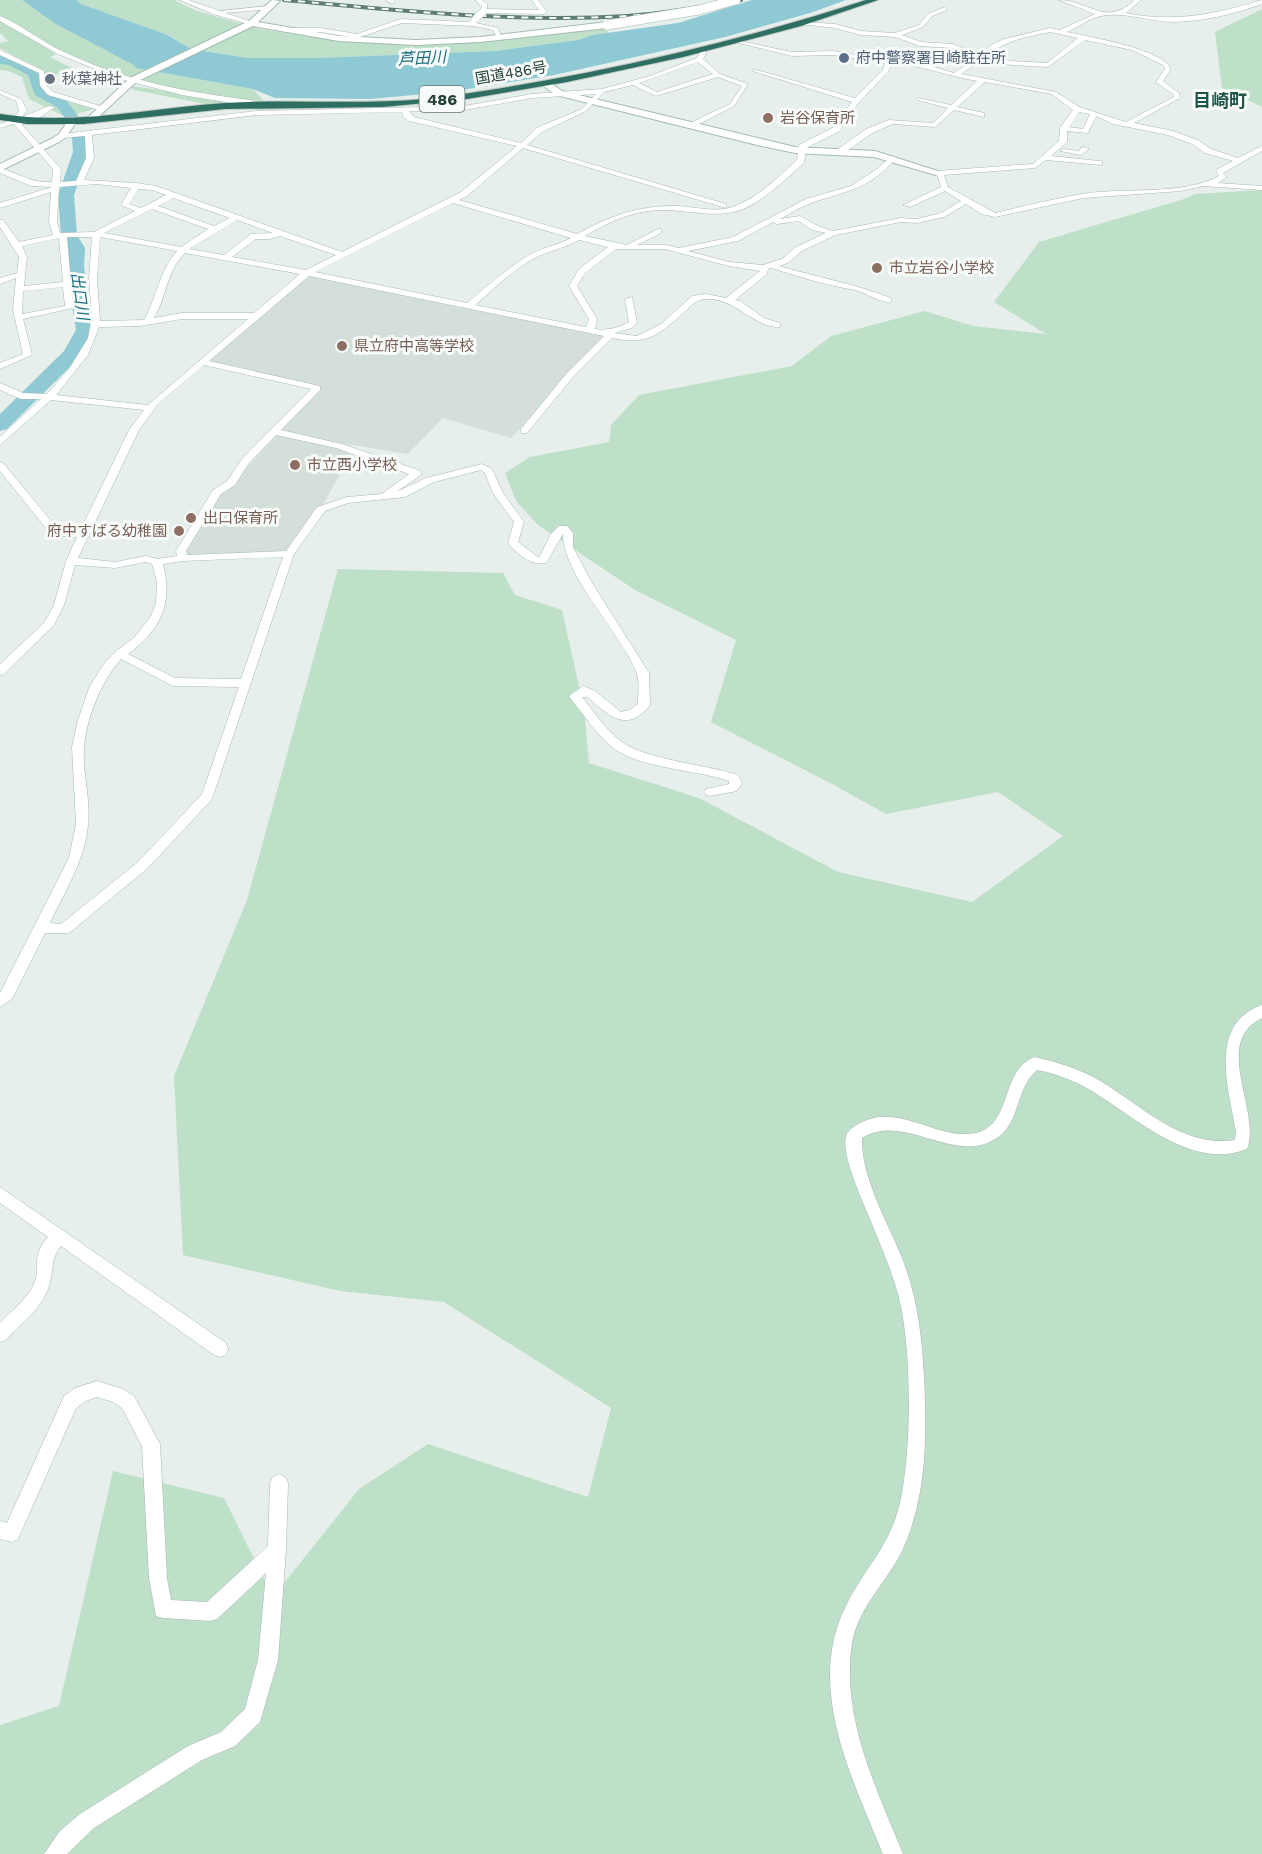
<svg xmlns="http://www.w3.org/2000/svg" width="1262" height="1854" viewBox="0 0 1262 1854" font-family="'Work Sans','Noto Sans JP',sans-serif">
	<style>
		.built { fill: #d4dfda }
		.green { fill: #bfe0c8 }
		.water { fill: #8ec9d4 }
		.lines { fill: none; stroke-linecap: round; stroke-linejoin: round }
		.river { fill: #8ec9d4; fill-rule: evenodd }
		.street-casing { stroke: #a8b8b2; stroke-width: 1 }
		.secondary-casing { stroke: #a4bbb3; stroke-width: 2 }
		.highway-casing { stroke: #c2cac8; stroke-width: 2 }
		.street { fill: #fff; fill-rule: evenodd }
		.secondary { fill: #fff; fill-rule: evenodd }
		.highway { fill: #2f6f62; fill-rule: evenodd }
		.rail-casing { stroke: #5f7d75; stroke-width: 4 }
		.rail { stroke: #f7fbf9; stroke-width: 2; stroke-dasharray: 7; stroke-linecap: butt }
		.street-bridge-casing { stroke: #a8b8b2; stroke-width: 8; stroke-linecap: butt }
		.secondary-bridge-casing { stroke: #a4bbb3; stroke-width: 10; stroke-linecap: butt }
		.street-bridge { stroke: #fff; stroke-width: 7 }
		.secondary-bridge { stroke: #fff; stroke-width: 9 }
		.service-dot { fill: #5c6f8a; stroke: #f7fbf9; stroke-width: 2 }
		.worship-dot { fill: #6b7280; stroke: #f7fbf9; stroke-width: 2 }
		.education-dot { fill: #8d6e63; stroke: #f7fbf9; stroke-width: 2 }
		.labels { text-anchor: middle; dominant-baseline: central; stroke-width: 6; stroke-linejoin: round; paint-order: stroke }
		.far-service-label { font-size: 15px; fill: #4e5e75; stroke: #f7fbf9; text-anchor: start }
		.far-street-label { font-size: 15px; fill: #24423a; stroke: #f7fbf9 }
		.far-worship-label { font-size: 15px; fill: #5b616d; stroke: #f7fbf9; text-anchor: start }
		.far-education-label { font-size: 15px; fill: #785e54; stroke: #f7fbf9; text-anchor: start }
		.far-water-label { font-size: 16px; font-style: italic; fill: #1c6f80; stroke: #f7fbf9 }
		.shield { fill: #f7fbf9; stroke: #637a73; stroke-width: 1.5 }
		.shield-label { font-size: 16px; font-weight: bold; fill: #24423a }
		.far-quarter-label { font-size: 18px; font-weight: bold; fill: #1f5548; stroke: #f7fbf9 }
	</style>
	<rect width="100%" height="100%" fill="#e6efeb"/>
	<!-- built -->
	<path class="built" d="M 307,273 L 608,334 L 511,438 L 443,418 L 408,454 L 298,436 L 339,446 L 350,455 L 321,509 L 289,554 L 183,558 L 181,551 L 217,492 L 231,483 L 251,463 L 275,432 L 317,388 L 204,362 Z"/>
	<!-- green -->
	<g class="green">
		<path d="M 0,0 L 22,0 L 134,65 L 136,68 L 253,89 L 264,101 C 207,98 146,88 93,67 C 60,54 30,34 0,15 Z"/>
		<path d="M 77,0 L 174,0 L 197,11 L 260,29 L 347,42 L 422,44 L 606,28 L 609,33 L 578,40 L 495,51 L 318,58 L 248,58 L 191,49 L 171,36 L 81,4 Z"/>
		<path d="M 1262,9 L 1262,107 L 1222,88 L 1215,32 Z"/>
		<path d="M 0,20 L 56,54 L 50,57 L 74,69 L 55,75 L 44,75 L 44,72 L 0,48 L 0,43 L 8,41 L 0,33 Z"/>
		<path d="M 0,53 L 39,72 L 42,90 L 51,96 L 94,109 L 66,117 L 29,99 L 22,77 L 8,71 L 0,70 Z"/>
		<path d="M 133,86 L 237,102 L 205,104 L 134,90 L 130,87 Z"/>
		<path d="M 1262,190 L 1262,1854 L 0,1854 L 0,1725 L 59,1706 L 113,1471 L 224,1498 L 273,1597 L 359,1489 L 428,1444 L 588,1497 L 611,1408 L 444,1302 L 340,1291 L 183,1255 L 174,1076 L 247,900 L 338,569 L 503,573 L 515,595 L 562,610 L 584,708 L 589,763 L 699,798 L 838,872 L 972,902 L 1063,836 L 998,792 L 886,814 L 834,785 L 711,722 L 736,640 L 635,590 L 538,525 L 516,501 L 505,473 L 530,457 L 609,442 L 611,425 L 639,395 L 792,366 L 831,336 L 925,311 L 973,326 L 1046,334 L 994,302 L 1039,242 L 1184,199 L 1195,194 Z"/>
	</g>
	<!-- water -->
	<path class="water" d="M 22,0 L 77,0 L 81,4 L 168,35 L 191,49 L 248,58 L 318,58 L 495,51 L 578,40 L 593,35 L 678,23 L 752,0 L 846,0 L 810,13 L 725,37 L 554,75 L 456,91 L 371,99 L 275,98 L 253,89 L 136,68 L 134,65 L 56,24 Z"/>
	<g class="lines">
		<!-- river -->
		<g class="river">
			<path d="M 0,56 L 17,58 L 40,70 L 47,90 L 67,101 L 78,116 L 76,119 L 66,119 L 57,107 L 35,95 L 28,75 L 9,65 L 0,64 Z"/>
			<path d="M 80,132 L 88,137 L 89,152 L 74,195 L 77,235 L 85,248 L 84,267 L 94,330 L 88,345 L 78,359 L 7,429 L 0,431 L 0,414 L 64,351 L 76,330 L 66,267 L 67,248 L 61,235 L 58,195 L 73,152 L 72,137 Z"/>
		</g>
		<!-- street casing -->
		<g class="street-casing">
			<g id="street">
				<path d="M 180,0 L 188,0 L 255,23 L 252,25 L 213,14 Z"/>
				<path d="M 386,0 L 393,0 L 395,2 L 392,4 Z"/>
				<path d="M 475,0 L 482,0 L 487,4 L 487,9 L 539,10 L 532,0 L 538,0 L 547,12 L 544,14 L 484,13 L 481,11 L 482,6 Z"/>
				<path d="M 1059,0 C 1088,0 1107,28 1134,0 L 1141,0 L 1126,13 C 1174,23 1216,14 1262,0 L 1262,4 C 1234,14 1205,21 1175,22 C 1151,22 1123,11 1101,16 C 1090,18 1078,27 1067,32 C 1089,37 1163,49 1171,69 L 1163,81 L 1179,93 L 1180,98 L 1134,123 L 1173,131 L 1198,140 L 1211,149 L 1238,158 L 1262,146 L 1262,151 L 1223,173 L 1227,177 L 1218,183 L 1262,186 L 1262,190 L 1203,186 L 1181,191 L 1083,198 L 995,217 L 982,214 L 966,204 L 944,217 L 917,223 L 901,222 L 835,235 L 802,251 L 788,263 L 779,266 C 817,277 855,284 891,298 L 891,302 C 879,303 867,293 855,290 C 826,285 799,277 771,268 L 768,269 L 767,274 L 735,300 L 740,301 L 764,318 L 780,323 L 780,327 C 754,329 730,292 700,300 C 693,302 687,310 682,314 C 657,337 645,345 612,338 L 573,377 L 527,433 L 521,433 L 521,429 L 567,373 L 604,336 L 309,276 L 209,361 L 320,386 L 320,390 L 281,430 L 342,444 L 421,471 L 421,475 L 396,492 L 426,478 L 482,464 L 492,469 L 503,493 L 524,522 L 518,542 L 539,558 L 551,534 L 559,526 L 567,526 L 573,533 L 573,547 L 592,583 L 649,673 L 650,705 C 626,735 608,714 587,697 L 582,697 C 594,712 606,730 622,742 C 644,759 708,765 738,775 L 742,783 L 737,791 L 710,796 L 706,795 L 704,792 L 706,789 L 729,784 L 729,781 C 697,770 639,768 613,748 C 597,735 584,715 571,699 L 569,696 L 583,686 L 595,691 L 621,712 L 630,710 L 638,704 C 638,694 640,680 636,671 C 620,632 563,575 563,534 L 546,563 C 530,566 518,554 508,543 L 514,522 L 493,493 L 485,473 L 481,470 L 434,482 L 405,497 L 348,503 L 325,511 L 294,554 L 212,799 L 148,868 L 69,933 L 45,933 L 12,999 L 0,1007 L 0,993 L 69,858 L 76,824 L 72,747 L 78,720 L 89,688 L 103,665 L 116,651 L 134,638 L 151,616 L 156,603 L 157,582 L 152,564 L 146,562 L 115,568 L 75,565 L 64,605 L 54,625 L 4,674 L 0,675 L 0,664 L 44,623 L 54,605 L 66,561 L 77,537 L 60,536 L 49,532 L 0,471 L 0,462 L 3,463 L 57,528 L 80,531 L 129,430 L 144,410 L 51,400 L 0,445 L 0,437 L 41,399 L 21,399 L 0,390 L 0,383 L 23,393 L 47,394 L 69,369 L 88,338 L 92,317 L 89,279 L 92,237 L 67,237 L 73,308 L 23,319 L 32,355 L 0,369 L 0,363 L 23,354 L 13,310 L 16,278 L 0,284 L 0,278 L 17,273 L 19,257 L 0,227 L 0,220 L 3,220 L 19,242 L 53,235 L 49,221 L 51,192 L 0,208 L 0,203 L 52,187 L 31,186 L 0,173 L 0,168 C 18,173 33,184 52,182 L 53,169 L 14,124 L 0,128 L 0,124 L 14,119 L 19,110 L 16,101 L 0,94 L 0,90 L 21,99 L 27,110 L 22,117 L 49,106 L 55,107 L 40,117 L 22,122 L 22,125 L 61,169 L 60,182 L 76,181 L 86,158 L 85,136 L 59,138 L 58,136 L 62,134 L 257,111 L 464,106 L 532,94 L 602,89 L 650,76 L 697,58 L 700,53 L 698,50 L 701,48 L 706,53 L 703,59 L 720,74 L 748,84 L 734,106 L 691,128 L 687,126 L 688,124 L 730,104 L 742,86 L 718,77 L 656,96 L 633,85 L 604,92 L 586,111 L 542,132 L 527,145 L 726,204 L 726,208 L 523,148 L 467,196 L 459,200 L 577,234 C 609,216 640,205 678,206 C 693,207 715,212 729,208 C 757,199 776,179 797,160 L 799,145 L 834,127 L 852,102 L 753,71 L 753,69 L 855,98 L 883,70 L 885,63 L 833,55 L 792,56 L 735,42 L 735,40 L 792,52 L 833,51 L 874,58 L 911,60 L 954,73 L 977,57 L 951,48 L 920,46 L 895,37 L 861,35 L 835,28 L 800,24 L 803,22 L 835,24 L 861,31 L 895,33 L 919,25 L 928,14 L 945,7 L 947,10 L 932,16 L 923,27 L 902,35 L 921,42 L 952,44 L 980,54 L 993,44 L 1004,39 L 1050,28 L 1060,30 L 1095,14 ZM 1050,32 L 1078,38 L 1047,63 L 1011,61 L 987,56 C 1005,40 1027,37 1050,32 ZM 1085,40 L 1132,50 L 1163,65 L 1165,69 L 1156,82 L 1174,95 L 1174,97 L 1126,122 L 1079,107 L 1056,92 L 961,74 L 983,59 L 1011,65 L 1048,67 ZM 698,62 L 713,74 L 657,92 L 639,83 ZM 892,63 C 921,65 948,76 977,81 L 951,105 L 918,98 L 918,100 L 948,108 L 933,123 L 889,120 L 866,129 L 838,149 L 838,153 L 844,153 L 872,133 L 893,124 L 935,127 L 954,110 L 984,117 L 984,113 L 957,107 L 985,82 L 1052,94 L 1073,110 L 1060,128 L 1059,141 L 1033,164 L 936,171 L 941,187 L 903,205 L 910,207 L 945,191 L 961,201 L 941,213 L 917,219 L 901,218 L 833,231 L 818,226 L 800,216 L 780,219 C 791,213 802,206 814,202 C 849,190 870,189 896,158 L 892,156 L 877,169 L 851,186 L 806,199 L 733,237 L 679,248 L 665,245 L 637,245 L 661,233 L 661,229 L 658,229 L 627,245 L 585,236 C 609,222 634,210 663,210 C 684,210 707,216 728,213 C 756,210 783,181 804,163 L 806,148 L 840,131 L 859,102 L 888,72 ZM 596,94 L 582,109 L 536,128 L 521,143 L 414,117 L 409,111 L 464,110 L 532,98 ZM 402,112 L 403,117 L 409,121 L 517,146 L 461,192 L 342,252 L 156,186 L 136,183 L 84,180 L 94,158 L 92,135 L 257,115 ZM 1079,112 L 1090,114 L 1083,129 L 1069,127 ZM 1096,116 L 1113,124 L 1168,135 L 1192,144 L 1205,153 L 1233,161 L 1216,170 L 1219,176 C 1183,196 1123,187 1082,194 C 1053,199 1024,206 995,213 L 948,187 L 944,175 L 1035,168 L 1046,160 L 1102,165 L 1102,161 L 1099,161 L 1051,156 L 1067,142 L 1067,131 L 1088,133 ZM 97,184 L 131,188 L 121,205 L 135,211 L 94,232 L 60,233 L 57,221 L 59,187 ZM 138,189 L 152,190 L 166,195 L 141,208 L 129,204 ZM 173,198 L 230,218 L 214,226 L 158,206 ZM 453,203 L 571,238 C 558,245 544,247 531,254 C 508,267 488,286 467,303 L 315,272 ZM 152,209 L 208,229 L 181,247 L 104,233 ZM 237,220 L 273,233 L 251,234 L 224,255 L 189,249 ZM 799,221 L 812,230 L 826,233 L 796,247 L 782,259 L 763,265 L 729,262 L 688,251 L 738,241 L 773,222 L 777,224 ZM 280,236 L 336,255 L 306,270 L 232,257 L 256,239 L 270,239 ZM 100,237 L 177,251 C 158,273 158,296 144,320 L 100,321 L 97,279 ZM 59,238 L 63,282 L 24,286 L 27,257 L 22,246 ZM 579,240 L 608,247 L 579,269 L 569,286 L 589,319 L 586,327 L 475,305 C 495,288 515,267 539,256 C 553,250 566,247 579,240 ZM 616,249 L 665,249 L 729,266 L 760,271 L 726,298 L 706,294 L 692,296 L 661,324 L 637,336 L 614,333 L 632,328 L 637,322 L 632,297 L 625,299 L 629,322 C 619,328 605,331 595,329 L 597,319 L 577,286 L 585,273 ZM 185,253 L 300,274 L 254,313 L 182,313 L 154,318 C 167,296 166,272 185,253 ZM 63,287 L 65,306 L 22,314 L 23,291 ZM 182,319 L 248,319 L 148,405 L 56,395 L 88,355 L 99,327 L 140,326 ZM 204,365 L 311,389 L 242,459 L 227,481 L 213,490 L 176,551 L 177,556 L 157,559 L 146,556 L 115,562 L 78,558 L 139,430 L 158,404 ZM 276,435 L 336,448 L 409,474 L 382,494 L 347,497 L 317,507 L 286,551 L 187,555 L 186,551 L 221,494 L 235,485 L 249,463 ZM 283,557 L 241,679 L 175,678 L 128,654 C 161,630 173,604 163,564 L 183,561 ZM 121,659 L 173,686 L 239,687 L 202,794 L 138,862 L 61,924 L 50,923 C 65,891 85,860 88,825 C 91,799 82,773 84,747 C 87,716 101,682 121,659 Z"/>
				<path d="M 269,6 L 271,9 L 224,13 L 221,11 Z"/>
				<path d="M 0,16 C 22,25 42,42 64,52 C 123,80 185,92 250,100 L 255,104 L 251,106 L 182,95 L 117,78 L 58,54 L 0,21 Z"/>
				<path d="M 475,17 L 478,19 L 476,23 L 498,28 L 501,37 L 497,37 L 493,30 L 474,26 L 402,23 L 357,38 L 320,32 L 285,32 L 282,30 L 285,28 L 320,28 L 357,34 L 401,19 L 469,22 Z"/>
				<path d="M 0,50 L 44,71 L 47,86 L 53,92 L 107,108 L 99,110 L 48,95 L 40,86 L 39,73 L 0,55 Z"/>
				<path d="M 1082,147 L 1089,149 L 1081,155 L 1060,151 L 1064,149 L 1079,151 Z"/>
				<path d="M 1262,1005 L 1262,1018 C 1211,1042 1262,1113 1247,1149 C 1189,1172 1132,1113 1085,1087 C 1070,1079 1054,1073 1037,1070 C 1015,1088 1021,1124 995,1139 C 953,1165 904,1112 862,1138 C 861,1181 891,1227 905,1266 C 918,1303 922,1339 924,1377 C 927,1435 927,1497 902,1551 C 885,1585 855,1610 851,1650 C 843,1722 877,1790 903,1854 L 883,1854 C 852,1778 805,1687 846,1606 C 866,1565 891,1547 901,1498 C 912,1445 912,1346 898,1294 C 886,1251 865,1212 851,1171 C 848,1161 841,1139 849,1131 C 851,1128 857,1125 860,1123 C 898,1102 938,1141 976,1133 C 1013,1125 1000,1069 1035,1057 C 1056,1062 1077,1068 1095,1078 C 1138,1102 1181,1149 1235,1140 L 1236,1132 C 1229,1090 1207,1024 1262,1005 Z"/>
				<path d="M 0,1187 L 226,1343 L 228,1349 L 226,1355 L 220,1357 L 214,1355 L 61,1246 C 50,1258 54,1274 48,1289 C 40,1310 21,1324 6,1340 L 0,1342 L 0,1323 C 11,1311 25,1301 33,1286 C 43,1265 29,1258 48,1237 L 0,1203 Z"/>
				<path d="M 97,1381 L 123,1389 L 134,1396 L 160,1444 L 167,1578 L 171,1600 L 207,1602 L 268,1546 L 270,1483 L 273,1477 L 279,1474 L 285,1477 L 288,1483 L 286,1550 L 278,1660 L 260,1722 L 235,1746 L 202,1760 L 94,1828 L 67,1854 L 44,1854 L 60,1831 L 80,1814 L 188,1746 L 221,1732 L 245,1709 L 258,1660 L 266,1573 L 217,1619 L 210,1621 L 163,1618 L 156,1616 L 149,1578 L 142,1446 L 122,1408 L 113,1402 L 97,1397 L 86,1401 L 76,1408 L 18,1539 L 12,1542 L 0,1539 L 0,1521 L 7,1523 L 64,1396 L 75,1388 Z"/>
			</g>
		</g>
		<!-- secondary casing -->
		<g class="secondary-casing">
			<g id="secondary">
				<path d="M 272,0 L 280,1 L 258,22 L 339,36 L 416,40 L 480,37 L 607,22 L 611,25 L 607,28 L 480,42 L 416,45 L 339,41 L 253,26 L 136,82 L 94,121 L 86,119 L 130,78 L 249,21 Z"/>
				<path d="M 542,81 L 548,81 L 562,91 L 795,147 L 875,151 L 944,173 L 939,176 L 874,157 L 795,153 L 757,145 L 556,95 L 542,85 Z"/>
				<path d="M 73,117 L 78,120 L 65,138 L 59,142 L 0,171 L 0,164 L 53,138 L 59,134 L 70,118 Z"/>
			</g>
		</g>
		<!-- highway casing -->
		<g class="highway-casing">
			<path id="highway" d="M 866,0 L 878,0 L 801,26 L 683,57 L 567,82 L 467,99 L 383,107 L 225,109 L 83,124 L 27,124 L 0,120 L 0,114 C 76,126 149,108 225,103 C 292,99 358,105 424,99 C 478,93 532,83 585,73 C 680,54 774,30 866,0 Z"/>
		</g>
		<!-- street -->
		<use href="#street" class="street"/>
		<!-- secondary -->
		<use href="#secondary" class="secondary"/>
		<!-- highway -->
		<use href="#highway" class="highway"/>
		<!-- rail casing -->
		<g class="rail-casing">
			<path id="rail" d="M 284,0 C 398,10 513,23 627,16 C 666,13 703,7 741,0"/>
		</g>
		<!-- rail -->
		<use href="#rail" class="rail"/>
		<!-- street-bridge casing -->
		<g class="street-bridge-casing">
			<path id="street-bridge" d="M 476,18 L 484,11"/>
		</g>
		<!-- secondary-bridge casing -->
		<g class="secondary-bridge-casing">
			<path id="secondary-bridge" d="M 607,25 L 699,10 L 736,0"/>
		</g>
		<!-- street-bridge -->
		<use href="#street-bridge" class="street-bridge"/>
		<!-- secondary-bridge -->
		<use href="#secondary-bridge" class="secondary-bridge"/>
	</g>
	<!-- markers -->
	<circle class="service-dot" cx="844" cy="58" r="6"/>
	<circle class="worship-dot" cx="50" cy="79" r="6"/>
	<g class="education-dot">
		<circle cx="768" cy="118" r="6"/>
		<circle cx="877" cy="268" r="6"/>
		<circle cx="342" cy="346" r="6"/>
		<circle cx="295" cy="465" r="6"/>
		<circle cx="191" cy="518" r="6"/>
		<circle cx="179" cy="531" r="6"/>
	</g>
	<g class="labels">
		<!-- far-service labels -->
		<g class="far-service-label">
			<text x="856" y="58">府中警察署目崎駐在所</text>
		</g>
		<!-- far-street labels -->
		<g class="far-street-label">
			<text transform="translate(511 73) rotate(-10)">国道486号</text>
		</g>
		<!-- far-worship labels -->
		<g class="far-worship-label">
			<text x="62" y="79">秋葉神社</text>
		</g>
		<!-- far-education labels -->
		<g class="far-education-label">
			<text x="780" y="118">岩谷保育所</text>
			<text x="889" y="268">市立岩谷小学校</text>
			<text x="354" y="346">県立府中高等学校</text>
			<text x="307" y="465">市立西小学校</text>
			<text x="203" y="518">出口保育所</text>
			<text x="167" y="531" text-anchor="end">府中すばる幼稚園</text>
		</g>
		<!-- far-water labels -->
		<g class="far-water-label">
			<text transform="translate(422 58) rotate(-3)">芦田川</text>
			<text transform="translate(80 296) rotate(82)">出口川</text>
		</g>
		<!-- shield labels -->
		<rect class="shield" x="419.5" y="86" width="45" height="26" rx="4.5"/>
		<g class="shield-label">
			<text x="442" y="99">486</text>
		</g>
		<!-- far-quarter labels -->
		<g class="far-quarter-label">
			<text x="1220" y="100">目崎町</text>
		</g>
	</g>
</svg>
